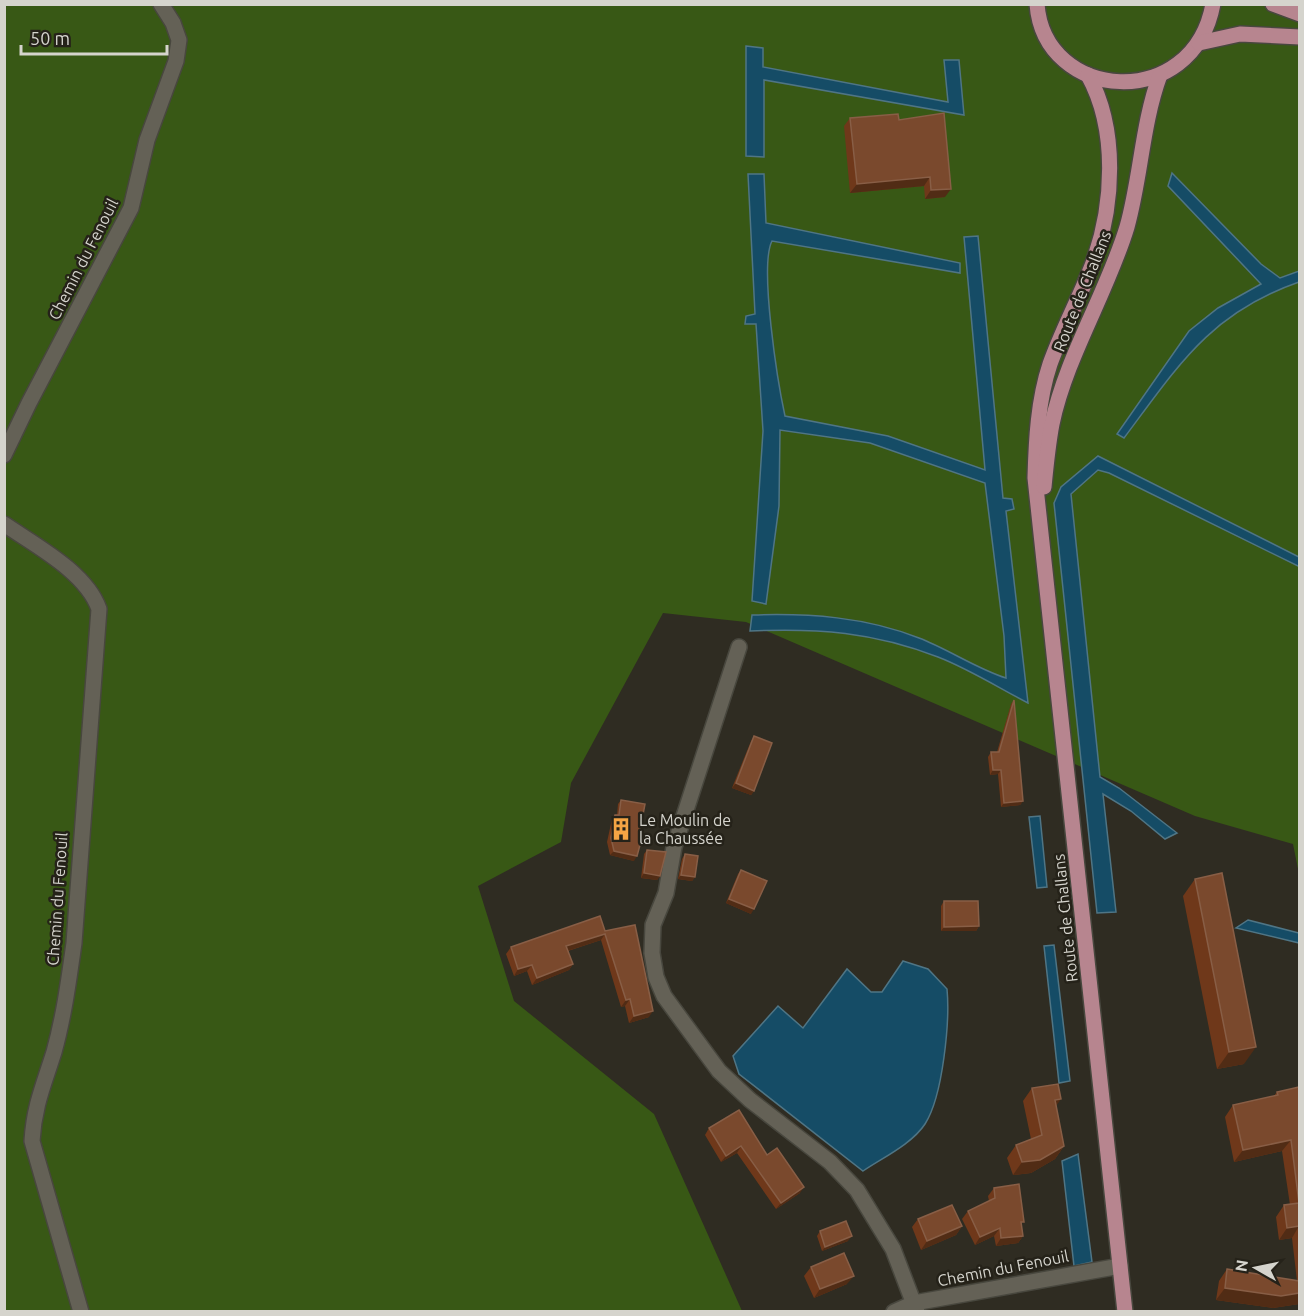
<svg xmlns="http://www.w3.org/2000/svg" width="1304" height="1316" viewBox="0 0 1304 1316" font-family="Ubuntu,sans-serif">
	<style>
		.green { fill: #385815 }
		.water { fill: #154c66; stroke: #4f7585; stroke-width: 1.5 }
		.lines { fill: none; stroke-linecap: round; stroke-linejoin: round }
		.minor-casing { stroke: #48473e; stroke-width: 18 }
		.major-casing { stroke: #48473e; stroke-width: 18 }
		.minor { stroke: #646156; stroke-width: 15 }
		.major { stroke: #b7858f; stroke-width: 15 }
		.wall { fill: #6f381a }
		.shaded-wall { fill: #512c15 }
		.building { fill: #7a492d; stroke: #885e46; stroke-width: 1.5 }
		.labels { text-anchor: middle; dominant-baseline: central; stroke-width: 5; stroke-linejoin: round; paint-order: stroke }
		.street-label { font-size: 16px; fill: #d5d4cd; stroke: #252219 }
		.poi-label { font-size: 16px; fill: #d5d4cd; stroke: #252219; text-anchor: start }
	</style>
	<rect width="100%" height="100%" fill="#2f2c22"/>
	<!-- green -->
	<path class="green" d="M 5,5 L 1299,5 L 1299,874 L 1293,844 L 1195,816 L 746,622 L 663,613 L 571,783 L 561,842 L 478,886 L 514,1001 L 654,1114 L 742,1311 L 5,1312 Z"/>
	<!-- water -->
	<g class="water">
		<path d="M 746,46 L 763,48 L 763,67 L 948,102 L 944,60 L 959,60 L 964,115 L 764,80 L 764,157 L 746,156 Z"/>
		<path d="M 1172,173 L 1261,264 L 1280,278 L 1299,271 L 1299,282 C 1210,313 1178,366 1124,438 L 1117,434 L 1189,331 L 1218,308 L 1261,284 L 1168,186 Z"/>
		<path d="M 748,174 L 764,174 L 766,223 L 960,263 L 960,273 L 772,241 C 759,266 778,384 785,416 L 888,436 L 985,470 L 964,237 L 978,236 L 1003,498 L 1012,499 L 1014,509 L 1006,511 L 1028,703 C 999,688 969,669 938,657 C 873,632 818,628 750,631 L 752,615 C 809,613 866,617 919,638 C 948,649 977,669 1006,678 L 1004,636 L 985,483 L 870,443 L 780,430 L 779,506 L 766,604 L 752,601 L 763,431 L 756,324 L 745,324 L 746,316 L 755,314 Z"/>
		<path d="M 1098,456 L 1299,557 L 1300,567 L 1109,473 L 1098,470 L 1071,494 L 1100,777 L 1119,788 L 1177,833 L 1165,839 L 1131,811 L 1103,794 L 1116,912 L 1097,913 L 1054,503 L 1061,487 Z"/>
		<path d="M 1040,816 L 1047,887 L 1037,888 L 1029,817 Z"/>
		<path d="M 1248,920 L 1299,933 L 1299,943 L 1236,928 Z"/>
		<path d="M 1054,945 L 1070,1081 L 1059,1083 L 1044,946 Z"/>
		<path d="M 903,961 L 928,969 L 947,989 C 950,1021 943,1096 925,1124 C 912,1144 882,1158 863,1171 L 739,1074 L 733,1056 L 778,1006 L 803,1028 L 847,969 L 871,992 L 882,992 Z"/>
		<path d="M 1078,1154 L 1092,1262 L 1074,1266 L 1062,1161 Z"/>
	</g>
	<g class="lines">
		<!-- minor casing -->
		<g class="minor-casing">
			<g id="minor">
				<path d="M 4,455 L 29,403 L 131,208 L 147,140 L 176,61 L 179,40 L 173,23 L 161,4"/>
				<path d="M 4,524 C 36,546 86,572 99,609 L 74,943 C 69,979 64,1016 54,1052 C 44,1084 34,1106 32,1141 L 81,1312"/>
				<path d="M 739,647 L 674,847 L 666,893 L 653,925 L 652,953 L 656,977 L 664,996 L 719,1071 L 750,1100 L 830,1162 L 857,1190 L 893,1249 L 917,1312"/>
				<path d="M 894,1312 L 914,1303 L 1120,1266"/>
			</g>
		</g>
		<!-- major casing -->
		<g class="major-casing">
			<g id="major">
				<path d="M 1037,4 C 1044,102 1193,113 1213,4"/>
				<path d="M 1273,4 L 1300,14"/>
				<path d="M 1199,43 L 1240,34 L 1300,37"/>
				<path d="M 1088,75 C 1118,129 1114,205 1093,263 C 1080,297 1062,330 1050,364 C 1038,400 1036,440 1035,478 L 1125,1312"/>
				<path d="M 1044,487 C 1046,466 1048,445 1052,424 C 1066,357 1107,293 1127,227 C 1141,177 1142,124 1160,75"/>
			</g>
		</g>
		<!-- minor -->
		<use href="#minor" class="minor"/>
		<!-- major -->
		<use href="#major" class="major"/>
	</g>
	<!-- wall -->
	<g class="wall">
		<path d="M 850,118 L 899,120 L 945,197 L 925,199 L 924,186 L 850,193 L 844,126 Z"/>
		<path d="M 1014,700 L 1023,801 L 1020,805 L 1001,807 L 998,774 L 990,775 L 988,757 L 991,752 L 997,752 L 1011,704 Z"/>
		<path d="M 754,736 L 754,791 L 751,795 L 732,788 L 751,741 Z"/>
		<path d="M 621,800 L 634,861 L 610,855 L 607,842 L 612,819 L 615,815 L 617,815 L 618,804 Z"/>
		<path d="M 647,850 L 660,876 L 657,880 L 641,878 L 644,854 Z"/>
		<path d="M 685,854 L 695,877 L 692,881 L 678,879 L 682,859 Z"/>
		<path d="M 741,870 L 751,914 L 726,903 L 738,874 Z"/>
		<path d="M 1195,879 L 1244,1064 L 1217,1069 L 1183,896 Z"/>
		<path d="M 944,901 L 979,926 L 976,931 L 941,931 L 941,906 Z"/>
		<path d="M 605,931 L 649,1017 L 629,1023 L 625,1006 L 621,1007 L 601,940 L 568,951 L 573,964 L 569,970 L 532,985 L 527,971 L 514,976 L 506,954 L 511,947 Z"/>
		<path d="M 1299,1087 L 1299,1304 L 1273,1308 L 1216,1300 L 1219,1281 L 1227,1269 L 1297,1281 L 1292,1238 L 1279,1240 L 1276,1217 L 1284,1205 L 1290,1205 L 1282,1151 L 1234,1162 L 1225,1117 L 1233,1105 L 1274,1096 L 1277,1092 Z"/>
		<path d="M 1032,1088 L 1056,1105 L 1064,1146 L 1055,1159 L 1031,1173 L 1013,1175 L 1007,1158 L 1016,1145 L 1031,1139 L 1023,1101 Z"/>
		<path d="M 709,1128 L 767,1155 L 800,1193 L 776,1209 L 737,1153 L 721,1162 L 705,1135 Z"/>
		<path d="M 994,1188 L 1021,1226 L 1023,1236 L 1018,1243 L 996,1246 L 994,1236 L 975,1245 L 962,1219 L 968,1211 L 989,1201 L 988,1196 Z"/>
		<path d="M 918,1219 L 962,1226 L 956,1235 L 921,1250 L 912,1227 Z"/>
		<path d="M 820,1231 L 848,1241 L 822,1251 L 817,1236 Z"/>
		<path d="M 811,1267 L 847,1284 L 814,1298 L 804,1276 Z"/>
	</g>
	<!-- shaded-wall -->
	<g class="shaded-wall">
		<path d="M 930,177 L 924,186 L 850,193 L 857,184 Z"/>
		<path d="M 951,189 L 945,197 L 925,199 L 931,190 Z"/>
		<path d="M 993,770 L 1001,770 L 998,774 L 990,775 Z"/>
		<path d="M 736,783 L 754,791 L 751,795 L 732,788 Z"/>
		<path d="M 1023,801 L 1020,805 L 1001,807 L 1004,803 Z"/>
		<path d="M 614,851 L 637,856 L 634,861 L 610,855 Z"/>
		<path d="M 644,873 L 660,876 L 657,880 L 641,878 Z"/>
		<path d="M 681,875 L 695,877 L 692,881 L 678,879 Z"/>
		<path d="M 729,899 L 754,909 L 751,914 L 726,903 Z"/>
		<path d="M 979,926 L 976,931 L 941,931 L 944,927 Z"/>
		<path d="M 605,934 L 601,940 L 561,953 L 566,946 Z"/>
		<path d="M 573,964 L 569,970 L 532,985 L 537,978 Z"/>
		<path d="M 532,965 L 527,971 L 514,976 L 518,969 Z"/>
		<path d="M 630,999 L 625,1006 L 621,1007 L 626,1000 Z"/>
		<path d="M 653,1011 L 649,1017 L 629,1023 L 634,1016 Z"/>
		<path d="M 1256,1047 L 1244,1064 L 1217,1069 L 1229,1052 Z"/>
		<path d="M 1061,1099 L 1052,1112 L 1055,1100 Z"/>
		<path d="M 1291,1140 L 1282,1151 L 1234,1162 L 1243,1150 Z"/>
		<path d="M 741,1146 L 737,1153 L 721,1162 L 726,1156 Z"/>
		<path d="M 1064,1146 L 1055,1159 L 1031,1173 L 1013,1175 L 1022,1162 Z"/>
		<path d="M 804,1187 L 800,1193 L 776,1209 L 781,1203 Z"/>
		<path d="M 962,1226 L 956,1235 L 921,1250 L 927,1241 Z"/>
		<path d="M 1299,1226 L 1292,1238 L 1279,1240 L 1287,1228 Z"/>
		<path d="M 1000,1228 L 994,1236 L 975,1245 L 980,1237 Z"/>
		<path d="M 852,1236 L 848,1241 L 822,1251 L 825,1247 Z"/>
		<path d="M 1023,1236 L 1018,1243 L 996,1246 L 1001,1238 Z"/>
		<path d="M 854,1276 L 847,1284 L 814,1298 L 820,1289 Z"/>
		<path d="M 1225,1288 L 1299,1293 L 1299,1304 L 1273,1308 L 1216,1300 Z"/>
	</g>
	<!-- building -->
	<g class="building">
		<path d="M 944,113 L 951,189 L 931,190 L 930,177 L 857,184 L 850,118 L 898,114 L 899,120 Z"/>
		<path d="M 1014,700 L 1023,801 L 1004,803 L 1001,770 L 993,770 L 991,752 L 999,752 Z"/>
		<path d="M 754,736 L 772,743 L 754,791 L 736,783 Z"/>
		<path d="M 621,800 L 645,804 L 640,830 L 643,834 L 637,856 L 614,851 L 611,838 L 615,815 L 619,815 Z"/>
		<path d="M 647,850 L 666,852 L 660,876 L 644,873 Z"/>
		<path d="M 685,854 L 698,856 L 695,877 L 681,875 Z"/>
		<path d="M 741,870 L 767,881 L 754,909 L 729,899 Z"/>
		<path d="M 1222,873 L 1256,1047 L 1229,1052 L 1195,879 Z"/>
		<path d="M 944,901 L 978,901 L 979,926 L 944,927 Z"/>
		<path d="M 600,916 L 605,931 L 635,925 L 653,1011 L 634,1016 L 630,999 L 626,1000 L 605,934 L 566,946 L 573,964 L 537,978 L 532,965 L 518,969 L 511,947 Z"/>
		<path d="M 1058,1084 L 1061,1099 L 1055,1100 L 1064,1146 L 1040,1160 L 1022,1162 L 1016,1145 L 1042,1135 L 1032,1088 Z"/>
		<path d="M 1299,1087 L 1299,1226 L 1287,1228 L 1284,1205 L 1299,1203 L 1291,1140 L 1243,1150 L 1233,1105 L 1278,1095 L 1277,1092 Z"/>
		<path d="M 739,1110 L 767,1155 L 777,1148 L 804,1187 L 781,1203 L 741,1146 L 726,1156 L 709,1128 Z"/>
		<path d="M 1019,1184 L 1024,1222 L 1021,1222 L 1023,1236 L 1001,1238 L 1000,1228 L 980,1237 L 968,1211 L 995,1198 L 994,1188 Z"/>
		<path d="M 952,1205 L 962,1226 L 927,1241 L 918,1219 Z"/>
		<path d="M 846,1221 L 852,1236 L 825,1247 L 820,1231 Z"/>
		<path d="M 844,1253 L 854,1276 L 820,1289 L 811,1267 Z"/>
		<path d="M 1227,1269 L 1299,1281 L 1299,1293 L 1281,1296 L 1225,1288 Z"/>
	</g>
	<!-- icons -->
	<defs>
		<g id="building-bare" transform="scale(1.8)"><path d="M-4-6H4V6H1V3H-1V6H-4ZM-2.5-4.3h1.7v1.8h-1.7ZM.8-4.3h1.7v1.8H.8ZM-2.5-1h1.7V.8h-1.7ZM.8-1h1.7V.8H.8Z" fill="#f4a444" stroke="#252219" stroke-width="2.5" paint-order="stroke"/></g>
	</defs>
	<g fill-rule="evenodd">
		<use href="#building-bare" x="621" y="829"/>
	</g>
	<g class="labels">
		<!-- street labels -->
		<g class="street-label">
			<text transform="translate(83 259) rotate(-63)">Chemin du Fenouil</text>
			<text transform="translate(1082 291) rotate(-68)">Route de Challans</text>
			<text transform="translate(57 899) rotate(-86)">Chemin du Fenouil</text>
			<text transform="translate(1065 918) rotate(-96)">Route de Challans</text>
			<text transform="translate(1003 1268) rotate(-11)">Chemin du Fenouil</text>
		</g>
		<!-- poi labels -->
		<g class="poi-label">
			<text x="639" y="820">Le Moulin de<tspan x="639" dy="18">la Chaussée</tspan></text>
		</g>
	</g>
	<!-- border -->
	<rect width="1304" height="1316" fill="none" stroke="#d5d4cd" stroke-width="12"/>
	<!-- north arrow -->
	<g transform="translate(1256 1268) rotate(279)" stroke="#252219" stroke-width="4.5" paint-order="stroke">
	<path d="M0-4.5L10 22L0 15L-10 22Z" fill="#d5d4cd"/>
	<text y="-9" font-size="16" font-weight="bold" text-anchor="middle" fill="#d5d4cd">N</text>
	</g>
	<!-- scale -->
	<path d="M21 45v9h146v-9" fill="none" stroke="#d5d4cd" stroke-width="3"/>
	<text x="30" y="45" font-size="18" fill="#d5d4cd" stroke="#252219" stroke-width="4.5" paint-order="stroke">50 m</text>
</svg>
